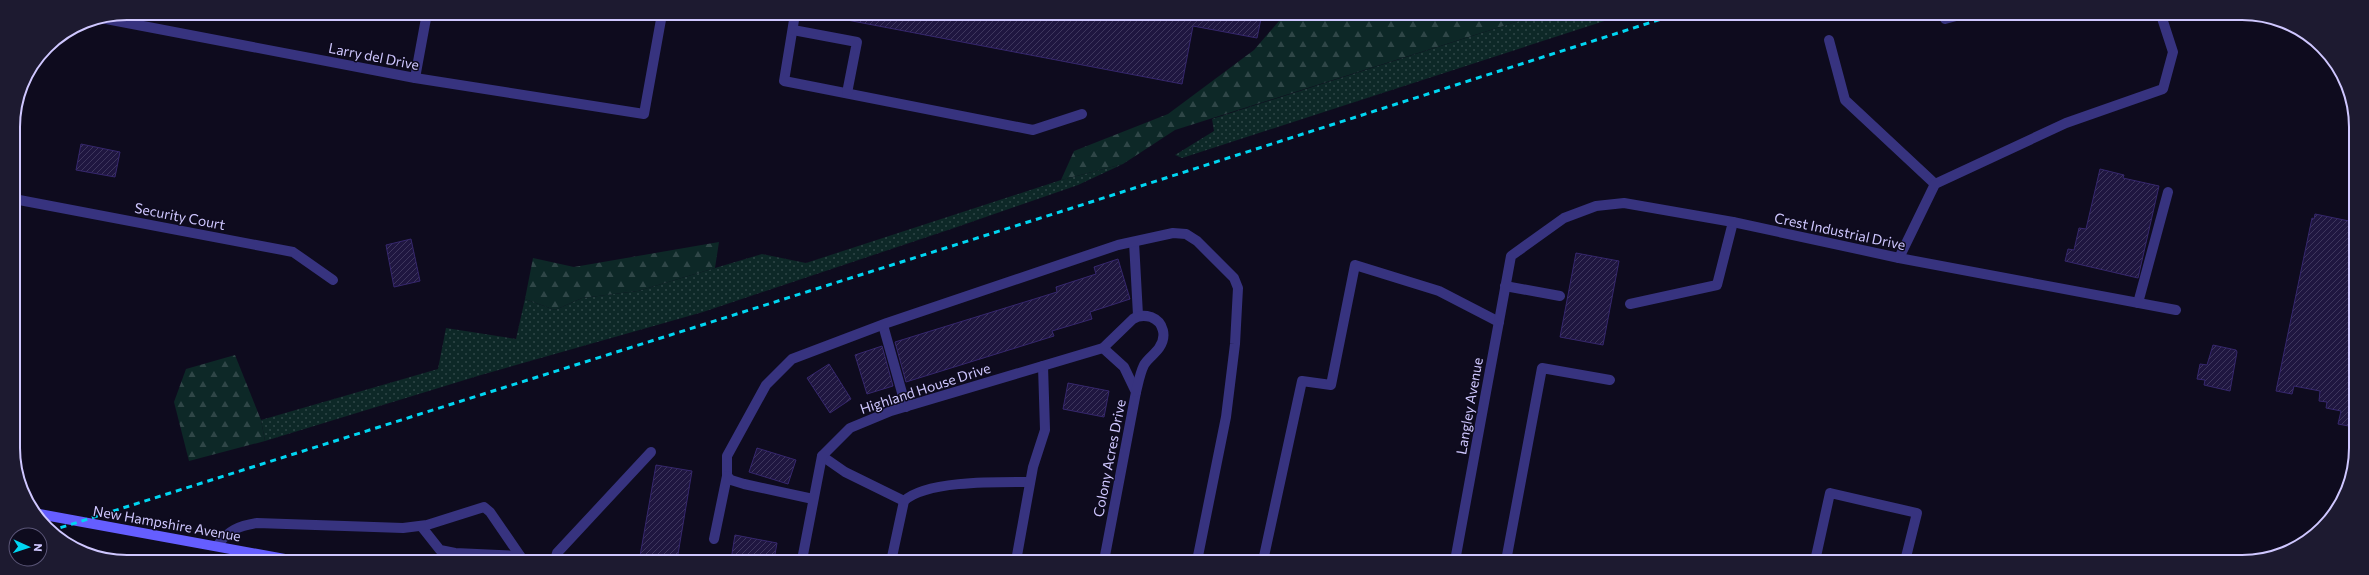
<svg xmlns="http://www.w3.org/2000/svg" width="2369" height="575" viewBox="0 0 2369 575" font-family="Commissioner,sans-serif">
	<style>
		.grass { fill: url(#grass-dots) }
		.forest { fill: url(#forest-firs) }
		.building { fill: url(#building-hatch); stroke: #36276d }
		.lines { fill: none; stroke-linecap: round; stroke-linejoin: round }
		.lane { stroke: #37337f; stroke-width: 10 }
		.street { stroke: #37337f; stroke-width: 10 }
		.secondary { stroke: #655eff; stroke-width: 10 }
		.rail { stroke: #00d6f2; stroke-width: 3; stroke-dasharray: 6 5; stroke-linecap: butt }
		.labels { text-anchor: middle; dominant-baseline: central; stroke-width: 3; stroke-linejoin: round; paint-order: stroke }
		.street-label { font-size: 14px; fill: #cfc7ff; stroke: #0e0b1e }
		.rim { fill: none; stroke: #cfc7ff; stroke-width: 2 }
	</style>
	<defs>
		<pattern id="grass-dots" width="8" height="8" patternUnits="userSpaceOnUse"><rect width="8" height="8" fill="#0d2827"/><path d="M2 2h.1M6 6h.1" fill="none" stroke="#2f4647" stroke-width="1.8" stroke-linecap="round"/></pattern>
		<pattern id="forest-firs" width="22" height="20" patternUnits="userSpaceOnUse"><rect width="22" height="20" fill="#0d2827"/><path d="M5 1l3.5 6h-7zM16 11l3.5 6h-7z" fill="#2f4647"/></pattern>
		<pattern id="building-hatch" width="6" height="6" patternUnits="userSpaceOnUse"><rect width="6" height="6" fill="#1f1640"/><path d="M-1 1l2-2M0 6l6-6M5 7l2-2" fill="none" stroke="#3e365d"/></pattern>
	</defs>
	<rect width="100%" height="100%" fill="#0e0b1e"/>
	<!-- grass -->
	<g class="grass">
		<path d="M 1541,14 L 1623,15 L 1182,158 L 1175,155 L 1214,131 L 1212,119 Z"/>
		<path d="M 1123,164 L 1078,185 L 957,227 L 703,312 L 481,375 L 265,441 L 261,420 L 438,369 L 446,328 L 516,339 L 525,299 L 555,310 L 582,298 L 638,291 L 762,254 L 806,263 L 1061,180 Z"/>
	</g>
	<!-- forest -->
	<g class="forest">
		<path d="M 1285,14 L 1541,14 L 1175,130 L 1123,164 L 1061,180 L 1074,151 L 1168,114 L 1254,50 Z"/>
		<path d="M 719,242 L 715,268 L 638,291 L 582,298 L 555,310 L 525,299 L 533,258 L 574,267 Z"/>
		<path d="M 235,355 L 261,420 L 265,441 L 189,461 L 174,402 L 186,369 Z"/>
	</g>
	<!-- building -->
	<g class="building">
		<path d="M 848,14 L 1262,14 L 1257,38 L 1193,26 L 1182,84 L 847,20 Z"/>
		<path d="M 81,144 L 120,152 L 115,177 L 76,170 Z"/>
		<path d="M 2100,169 L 2124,175 L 2123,178 L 2159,186 L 2138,278 L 2065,261 L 2068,249 L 2074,250 L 2079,228 L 2086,229 Z"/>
		<path d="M 2315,214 L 2354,222 L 2354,427 L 2338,424 L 2341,411 L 2326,408 L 2327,402 L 2319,401 L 2320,391 L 2294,386 L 2292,394 L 2276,391 L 2312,218 L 2314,219 Z"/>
		<path d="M 411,239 L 420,281 L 394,287 L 386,245 Z"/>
		<path d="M 1576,253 L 1619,261 L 1603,345 L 1560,337 Z"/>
		<path d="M 1118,259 L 1130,299 L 1090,312 L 1092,319 L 1052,331 L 1054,336 L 906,382 L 895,342 L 1057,292 L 1056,287 L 1096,274 L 1094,267 Z"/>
		<path d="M 2213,345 L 2236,350 L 2237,352 L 2230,391 L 2204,385 L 2205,380 L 2197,379 L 2200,364 L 2207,365 Z"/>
		<path d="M 882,346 L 893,386 L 867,394 L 855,355 Z"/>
		<path d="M 829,364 L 851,399 L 830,413 L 807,378 Z"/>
		<path d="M 1068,383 L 1109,391 L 1104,417 L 1063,409 Z"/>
		<path d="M 757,448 L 796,460 L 788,484 L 749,472 Z"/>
		<path d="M 656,465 L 692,471 L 677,560 L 640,556 Z"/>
		<path d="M 735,535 L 777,543 L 774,560 L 731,560 Z"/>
	</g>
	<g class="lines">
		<!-- lane -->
		<g class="lane">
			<path d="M 795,14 L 784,81 L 1033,130 L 1082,114"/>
			<path d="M 1945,19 L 1960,15"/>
			<path d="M 793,30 L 857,42 L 847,93"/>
			<path d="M 1829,40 L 1845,100 L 1935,184"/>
			<path d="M 1134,242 L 1138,315"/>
			<path d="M 1899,258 L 1935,184 L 2066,123 L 2163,89 L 2173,52 L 2161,15"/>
			<path d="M 1505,286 L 1560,296"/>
			<path d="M 2138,303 L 2168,192"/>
			<path d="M 1630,304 L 1717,285 L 1733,222"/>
			<path d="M 883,325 L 906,407"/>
			<path d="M 822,456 L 845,472 L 904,501"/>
			<path d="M 813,499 L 744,484 L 731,480 L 727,476 L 727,456 L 766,385 L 792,359 L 887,323 L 1118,245 L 1173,233 L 1186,234 L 1197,241 L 1234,278 L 1238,288 L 1235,344 L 1226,417 L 1197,561"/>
			<path d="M 421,526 L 440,550 L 455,553 L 520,556"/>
			<path d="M 714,539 L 727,476"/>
			<path d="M 217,546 C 228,530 239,526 257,523 L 403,528 L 427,525 L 484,507 L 490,512 L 523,560"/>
			<path d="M 892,557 L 904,501 C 926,480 1000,482 1030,482"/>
			<path d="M 555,560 L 557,553 L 651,452"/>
			<path d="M 1016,561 L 1033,467 L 1045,430 L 1043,366"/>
			<path d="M 1263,561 L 1302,381 L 1331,385 L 1355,265 L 1439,291 L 1499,322"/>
			<path d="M 1506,561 L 1542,368 L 1610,380"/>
			<path d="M 1815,561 L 1830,493 L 1917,513 L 1905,561"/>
		</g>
		<!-- street -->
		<g class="street">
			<path d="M 101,18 L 415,78 L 644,114 L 662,14"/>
			<path d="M 415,78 L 427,13"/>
			<path d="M 14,199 L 293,252 L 333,280"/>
			<path d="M 1103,348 L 1124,367 L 1136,392 L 1104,561"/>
			<path d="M 802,560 L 822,456 L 850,428 L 891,411 L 1103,348 L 1133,319 C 1139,315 1144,315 1151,317 C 1164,322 1167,337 1159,348 C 1155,354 1147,359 1144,365 C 1140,373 1138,384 1136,392"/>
			<path d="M 1455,561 L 1511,256 L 1564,218 L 1596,206 L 1624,203 L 1733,222 L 1899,258 L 2176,310"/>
		</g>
		<!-- secondary -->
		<path class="secondary" d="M 39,514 L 290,560"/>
		<!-- rail -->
		<path class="rail" d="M 50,531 L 1069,209 L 1674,15"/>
	</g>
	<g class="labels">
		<!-- street labels -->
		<g class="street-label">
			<text transform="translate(374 56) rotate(11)">Larry del Drive</text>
			<text transform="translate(180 216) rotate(11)">Security Court</text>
			<text transform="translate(1840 231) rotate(12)">Crest Industrial Drive</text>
			<text transform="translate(925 388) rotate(-18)">Highland House Drive</text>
			<text transform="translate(1469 406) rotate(-80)">Langley Avenue</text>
			<text transform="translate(1109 458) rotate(-79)">Colony Acres Drive</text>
			<text transform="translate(167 523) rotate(10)">New Hampshire Avenue</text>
		</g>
	</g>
	<!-- crop -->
	<path d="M0 0H2369V575H0ZM127 20H2242A107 107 0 0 1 2349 127V448A107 107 0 0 1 2242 555H127A107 107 0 0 1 20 448V127A107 107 0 0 1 127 20Z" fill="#1d1a30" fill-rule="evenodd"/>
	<path class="rim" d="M127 20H2242A107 107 0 0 1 2349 127V448A107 107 0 0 1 2242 555H127A107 107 0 0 1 20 448V127A107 107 0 0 1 127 20Z"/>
	<!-- north arrow -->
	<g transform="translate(28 547) rotate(93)"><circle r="19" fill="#0e0b1e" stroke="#5b5678"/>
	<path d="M0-3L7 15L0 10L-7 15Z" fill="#00d6f2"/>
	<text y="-6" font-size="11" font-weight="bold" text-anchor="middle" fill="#cfc7ff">N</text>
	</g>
</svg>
